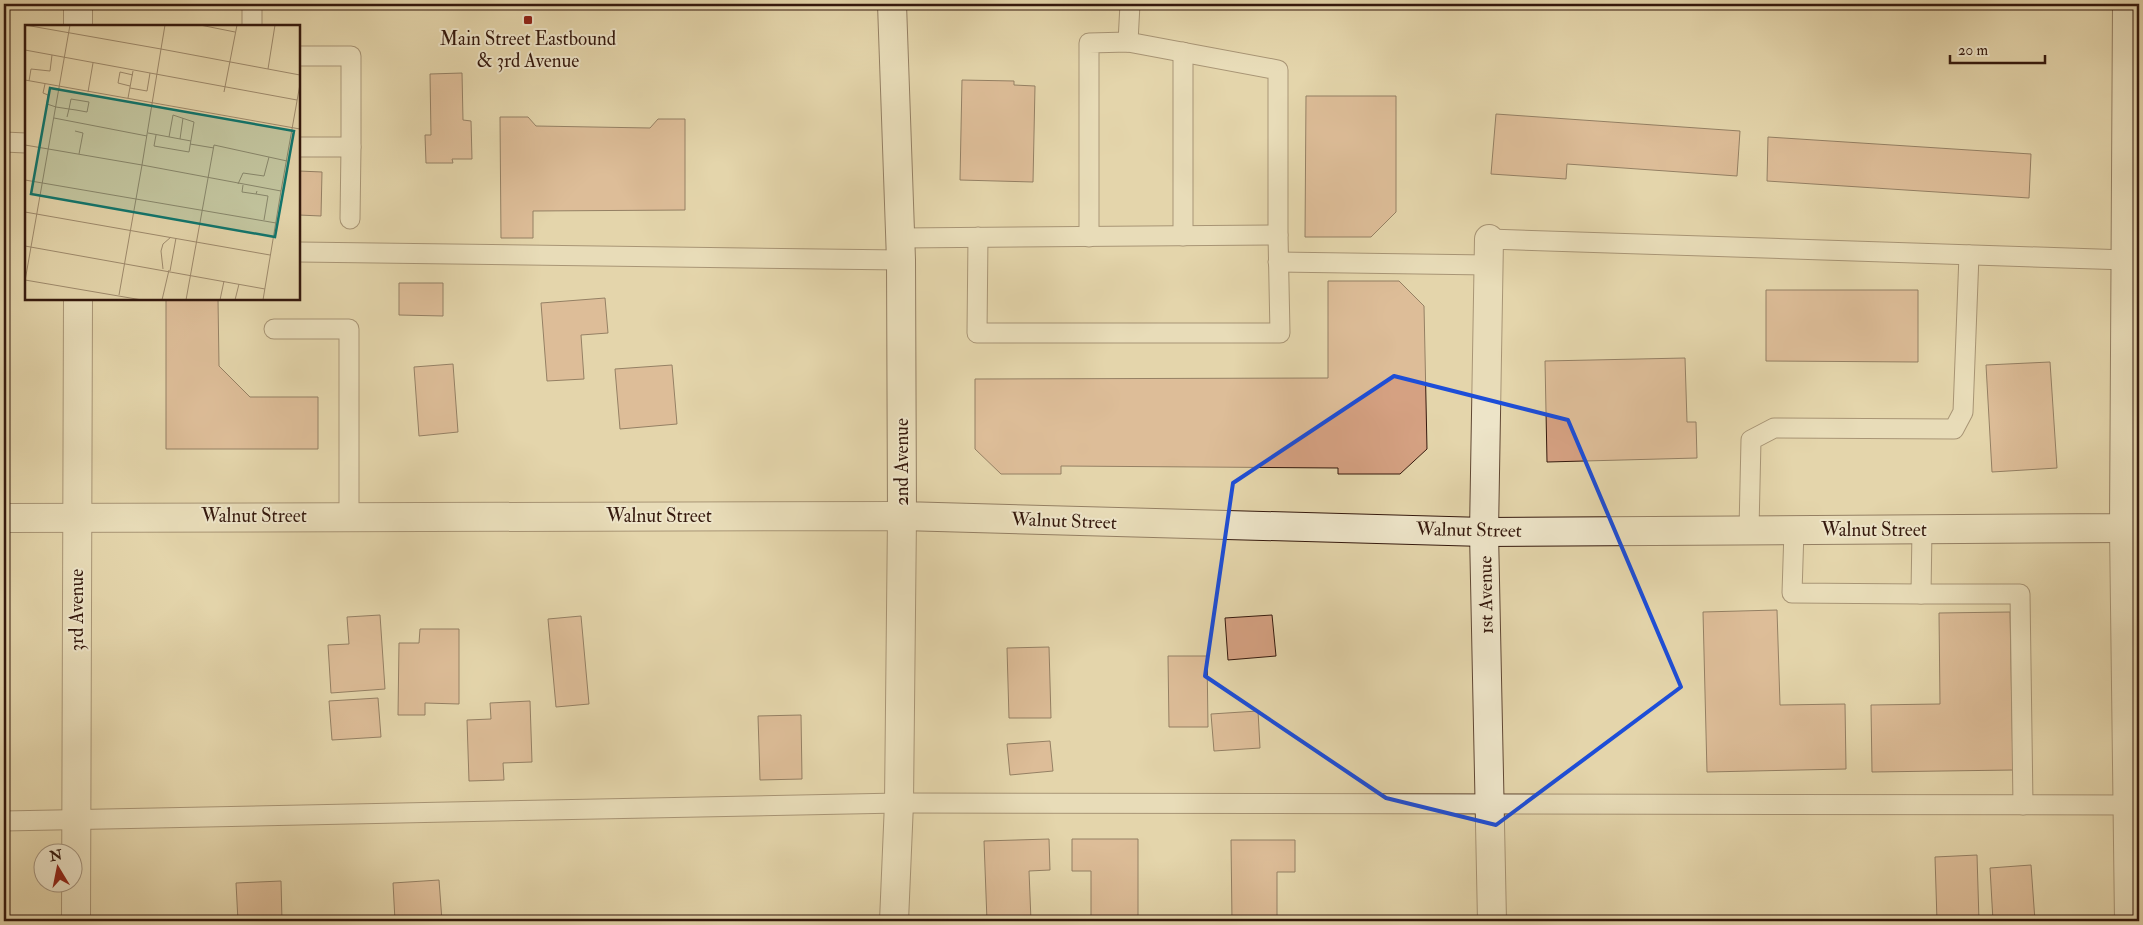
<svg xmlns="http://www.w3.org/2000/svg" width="2143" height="925" viewBox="0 0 2143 925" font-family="'IM FELL Double Pica',serif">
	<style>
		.building { fill: #d5a182; stroke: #35190d }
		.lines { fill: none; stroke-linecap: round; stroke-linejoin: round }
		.service-casing { stroke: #614834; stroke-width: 21 }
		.minor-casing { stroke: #614834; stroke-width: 30 }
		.tertiary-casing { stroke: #614834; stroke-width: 30 }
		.secondary-casing { stroke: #35190d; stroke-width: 30 }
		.service { stroke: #ede4c8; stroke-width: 19 }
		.minor { stroke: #ede4c8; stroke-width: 28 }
		.tertiary { stroke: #ede4c8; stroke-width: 28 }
		.secondary { stroke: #ede4c8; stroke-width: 28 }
		.marked { fill: none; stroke: #1d4ed8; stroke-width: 4; stroke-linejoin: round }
		.poi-dot { fill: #8f2418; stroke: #ede4c8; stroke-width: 2 }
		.labels { text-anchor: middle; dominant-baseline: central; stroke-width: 4; stroke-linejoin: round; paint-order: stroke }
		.poi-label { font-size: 19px; fill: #35190d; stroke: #ede4c8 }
		.street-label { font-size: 19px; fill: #35190d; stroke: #ede4c8 }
		.inset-road { fill: none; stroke: #9e8a6c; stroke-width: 1 }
		.view { fill: #0f766e; fill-opacity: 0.15; stroke: #0f766e; stroke-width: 2.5 }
		.inset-edge { fill: none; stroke: #35190d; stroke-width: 2.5 }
	</style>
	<rect width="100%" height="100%" fill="#e4d5ab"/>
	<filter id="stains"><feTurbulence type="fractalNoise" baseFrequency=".004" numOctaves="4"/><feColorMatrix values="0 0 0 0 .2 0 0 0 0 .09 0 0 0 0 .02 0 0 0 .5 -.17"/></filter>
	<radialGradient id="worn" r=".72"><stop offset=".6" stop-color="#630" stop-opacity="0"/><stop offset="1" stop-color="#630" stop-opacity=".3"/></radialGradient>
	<!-- building -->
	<g class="building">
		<path d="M 462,73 L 463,120 L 471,121 L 472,159 L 452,159 L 453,163 L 426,163 L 425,135 L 431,135 L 430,74 Z"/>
		<path d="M 962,80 L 1014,81 L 1014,85 L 1035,86 L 1033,182 L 960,180 Z"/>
		<path d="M 1306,96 L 1396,96 L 1396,212 L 1371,237 L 1305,237 Z"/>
		<path d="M 1496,114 L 1740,131 L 1737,176 L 1567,164 L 1566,179 L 1491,174 Z"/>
		<path d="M 500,117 L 528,117 L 536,126 L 650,128 L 658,119 L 685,119 L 685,210 L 533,211 L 533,238 L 501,238 Z"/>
		<path d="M 1768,137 L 2031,154 L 2029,198 L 1767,181 Z"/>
		<path d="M 299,171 L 322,172 L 321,216 L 299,215 Z"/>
		<path d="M 1328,281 L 1399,281 L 1424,306 L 1427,449 L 1400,474 L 1338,474 L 1338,468 L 1061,466 L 1061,474 L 1001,474 L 975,449 L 975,379 L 1328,378 Z"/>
		<path d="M 399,283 L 443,283 L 443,316 L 399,315 Z"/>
		<path d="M 1766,290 L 1918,290 L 1918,362 L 1766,361 Z"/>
		<path d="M 605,298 L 608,333 L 581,335 L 584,379 L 547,381 L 541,303 Z"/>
		<path d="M 166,299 L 218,299 L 219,366 L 250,397 L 318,397 L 318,449 L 166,449 Z"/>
		<path d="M 1685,358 L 1687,422 L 1696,422 L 1697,458 L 1547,462 L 1545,361 Z"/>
		<path d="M 2050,362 L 2057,468 L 1992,472 L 1986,365 Z"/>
		<path d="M 453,364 L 458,432 L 419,436 L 414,367 Z"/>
		<path d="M 672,365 L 677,424 L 620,429 L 615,369 Z"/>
		<path d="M 1777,610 L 1780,705 L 1845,704 L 1846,769 L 1707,772 L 1703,612 Z"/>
		<path d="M 2010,612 L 2013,770 L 1872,772 L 1871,705 L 1940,704 L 1939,613 Z"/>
		<path d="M 380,615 L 385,689 L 331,693 L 328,645 L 349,644 L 347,617 Z"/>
		<path d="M 1272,615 L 1276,656 L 1228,660 L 1225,618 Z"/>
		<path d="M 581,616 L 589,704 L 556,707 L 548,619 Z"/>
		<path d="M 420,629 L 459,629 L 459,704 L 425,703 L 425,715 L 398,715 L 399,643 L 419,643 Z"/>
		<path d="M 1049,647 L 1051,718 L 1009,718 L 1007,648 Z"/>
		<path d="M 1168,656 L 1207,656 L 1208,727 L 1169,727 Z"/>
		<path d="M 378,698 L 381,737 L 332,740 L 329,701 Z"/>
		<path d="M 530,701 L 532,762 L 503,763 L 504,780 L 469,781 L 467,720 L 491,719 L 490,703 Z"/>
		<path d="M 1258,711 L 1260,748 L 1214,751 L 1211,714 Z"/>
		<path d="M 801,715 L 802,779 L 760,780 L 758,716 Z"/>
		<path d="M 1050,741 L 1053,771 L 1010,775 L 1007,744 Z"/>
		<path d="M 1049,839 L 1050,870 L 1029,871 L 1031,921 L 987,921 L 984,841 Z"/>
		<path d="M 1072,839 L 1138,839 L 1138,921 L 1091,921 L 1091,871 L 1072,871 Z"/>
		<path d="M 1231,840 L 1295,840 L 1295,872 L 1277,872 L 1277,921 L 1232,921 Z"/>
		<path d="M 1977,855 L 1979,921 L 1937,921 L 1935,857 Z"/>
		<path d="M 2031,865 L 2035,921 L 1993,921 L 1990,868 Z"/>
		<path d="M 439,880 L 442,921 L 395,921 L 393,883 Z"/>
		<path d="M 281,881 L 282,921 L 238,921 L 236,883 Z"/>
		<path d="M 1610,918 L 1611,921 L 1566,921 Z"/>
	</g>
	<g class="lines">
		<!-- service casing -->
		<g class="service-casing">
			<g id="service">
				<path d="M 252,4 L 252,26"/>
				<path d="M 1128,42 L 1130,4"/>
				<path d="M 1183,52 L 1183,236"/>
				<path d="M 299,56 L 351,56 L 351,147 L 299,147"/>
				<path d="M 4,142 L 26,143"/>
				<path d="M 350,219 L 351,147"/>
				<path d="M 978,237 L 977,333 L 1280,333 L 1278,235 L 1278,70 L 1128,42 L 1089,43 L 1089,237"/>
				<path d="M 900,238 L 1278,235"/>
				<path d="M 1489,239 L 2127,260"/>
				<path d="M 299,252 L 901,260"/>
				<path d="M 1278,262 L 1488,265"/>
				<path d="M 274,329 L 349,329 L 349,516"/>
				<path d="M 1749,530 L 1751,440 L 1774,428 L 1954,429 L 1963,412 L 1969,255"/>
				<path d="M 1794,530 L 1792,593 L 1921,594 L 1922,530"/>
				<path d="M 1921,594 L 2020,594 L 2023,805"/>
				<path d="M 4,821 L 899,803 L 2127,805"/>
			</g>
		</g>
		<!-- minor casing -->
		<g class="minor-casing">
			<g id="minor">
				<path d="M 1489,239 L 1484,532 L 1492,921"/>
				<path d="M 4,518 L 902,516 L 899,803 L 894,921"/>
			</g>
		</g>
		<!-- tertiary casing -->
		<g class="tertiary-casing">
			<g id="tertiary">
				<path d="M 78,26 L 78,4"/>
				<path d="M 2124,528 L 2129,921"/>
				<path d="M 76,921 L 78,299"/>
			</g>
		</g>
		<!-- secondary casing -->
		<g class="secondary-casing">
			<path id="secondary" d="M 892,4 L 901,260 L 902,516 L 1484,532 L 2124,528 L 2127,4"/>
		</g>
		<!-- service -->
		<use href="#service" class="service"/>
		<!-- minor -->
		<use href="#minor" class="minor"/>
		<!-- tertiary -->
		<use href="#tertiary" class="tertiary"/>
		<!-- secondary -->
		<use href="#secondary" class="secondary"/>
	</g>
	<!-- marked area -->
	<path d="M0 0H2143V925H0ZM 1394,376 L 1568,420 L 1681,687 L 1496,825 L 1386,798 L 1205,676 L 1233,483 Z" fill="#e4d5ab" fill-opacity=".55" fill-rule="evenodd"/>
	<path class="marked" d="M 1394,376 L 1568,420 L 1681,687 L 1496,825 L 1386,798 L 1205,676 L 1233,483 Z"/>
	<!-- markers -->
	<rect class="poi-dot" x="523" y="15" width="10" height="10" rx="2.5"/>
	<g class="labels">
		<!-- poi labels -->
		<g class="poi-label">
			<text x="528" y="39">Main Street Eastbound<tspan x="528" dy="22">&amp; 3rd Avenue</tspan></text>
		</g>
		<!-- street labels -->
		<g class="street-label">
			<text transform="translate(902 462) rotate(-90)">2nd Avenue</text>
			<text x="254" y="516">Walnut Street</text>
			<text x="659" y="516">Walnut Street</text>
			<text transform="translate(1064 521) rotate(2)">Walnut Street</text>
			<text transform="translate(1469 530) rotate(1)">Walnut Street</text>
			<text x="1874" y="530">Walnut Street</text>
			<text transform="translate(1486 595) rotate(-91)">1st Avenue</text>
			<text transform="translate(77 610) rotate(-90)">3rd Avenue</text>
		</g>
	</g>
	<!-- overview -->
	<g transform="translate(25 25)">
		<rect width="275" height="275" fill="#e4d5ab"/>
		<path class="inset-road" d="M 0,0 L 136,24 L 140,0M 175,0 L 210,7M 0,25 L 272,75M 243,44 L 250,0M 275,50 L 136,24 L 117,140 L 256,166 L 275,59M 0,55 L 275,104M 4,56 L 6,44 L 25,46 L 27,30M 20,59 L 18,68 L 23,70 L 22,79 L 31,82 L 44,84 L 51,85 L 62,87 L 64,77 L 46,74 L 44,84 L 42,92M 105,61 L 93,58 L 95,47 L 108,50M 105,63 L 122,66 L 125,48M 63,67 L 68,38M 199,67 L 212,0M 103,73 L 108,46M 29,93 L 122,111M 50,106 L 58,108 L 54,129M 123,108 L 166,116M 131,110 L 129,121 L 164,127 L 169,97 L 148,90 L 144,112M 155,114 L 158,93M 165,119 L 189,123M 0,120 L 117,140 L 94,270M 0,155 L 251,198M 213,159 L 218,148 L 239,151 L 244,132M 218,160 L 217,167 L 231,169 L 232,166M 231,169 L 243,171 L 239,195M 0,187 L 245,230M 0,221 L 240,264M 138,244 L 136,226 L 138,219 L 146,212M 145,246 L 151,213M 0,255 L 117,275M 0,256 L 45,0M 137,275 L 144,245M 161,275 L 189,120 L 262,136M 195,275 L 199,256M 210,275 L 214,259M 238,275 L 256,166"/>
		<path class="view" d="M 25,63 L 269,106 L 250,212 L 6,169 Z"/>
		<rect width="275" height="275" class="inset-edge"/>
	</g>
	<!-- margin -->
	<rect width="2143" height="925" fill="none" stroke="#e4d5ab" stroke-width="20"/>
	<rect x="5" y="5" width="2133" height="915" fill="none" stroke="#35190d" stroke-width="2.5"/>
	<rect x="10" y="10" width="2123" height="905" fill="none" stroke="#35190d"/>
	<!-- north arrow -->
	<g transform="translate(58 868) rotate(350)"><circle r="24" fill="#ede4c8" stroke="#a3937d"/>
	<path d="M0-4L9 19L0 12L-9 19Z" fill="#8f2418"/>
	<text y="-8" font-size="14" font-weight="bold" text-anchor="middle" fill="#35190d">N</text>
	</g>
	<!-- scale -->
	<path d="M1950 55v8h95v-8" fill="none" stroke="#35190d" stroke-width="2.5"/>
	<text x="1958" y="55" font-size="15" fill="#35190d" stroke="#ede4c8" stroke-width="4" paint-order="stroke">20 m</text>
	<rect width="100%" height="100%" filter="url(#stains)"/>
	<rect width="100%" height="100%" fill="url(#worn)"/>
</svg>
